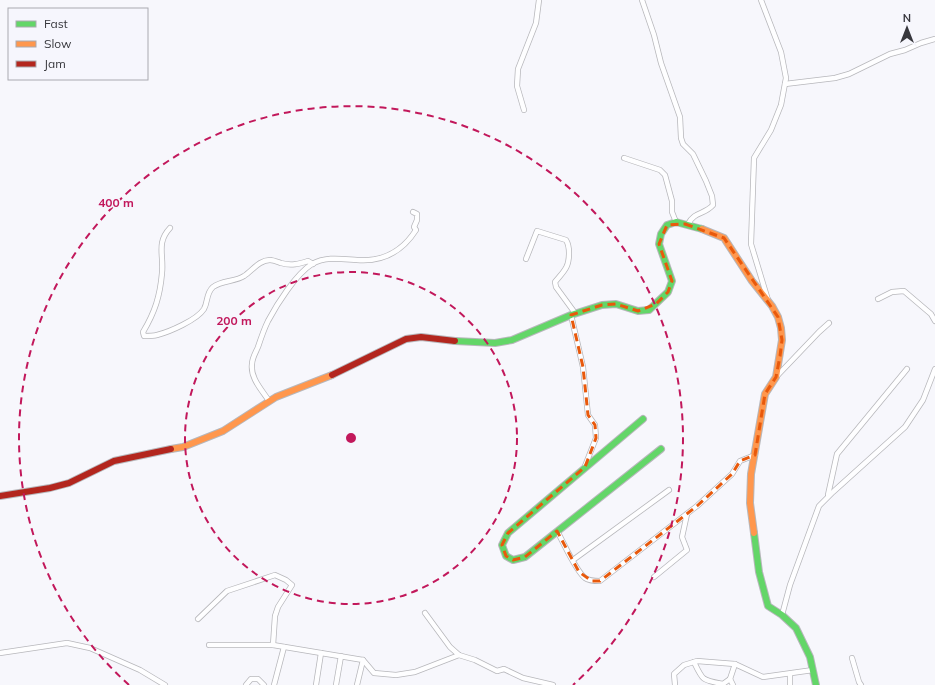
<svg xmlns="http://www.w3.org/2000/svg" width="935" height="685" viewBox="0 0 935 685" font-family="Mulish,sans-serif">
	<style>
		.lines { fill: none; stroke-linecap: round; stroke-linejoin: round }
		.street-casing { stroke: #b7b7bb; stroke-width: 6 }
		.fast-casing { stroke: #b7b7bb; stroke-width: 8 }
		.slow-casing { stroke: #b7b7bb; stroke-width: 8 }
		.jam-casing { stroke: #b7b7bb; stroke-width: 8 }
		.street { stroke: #fefeff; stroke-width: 4.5 }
		.fast { stroke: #63d668; stroke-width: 6 }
		.slow { stroke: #ff974d; stroke-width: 6 }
		.jam { stroke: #b3261e; stroke-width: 6 }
		.marked { fill: none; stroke: #e8590c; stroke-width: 3; stroke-dasharray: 8 5; stroke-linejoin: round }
		.ring { fill: none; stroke: #c2185b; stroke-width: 2; stroke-dasharray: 7 5 }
		.centre { fill: #c2185b; stroke: #f6f6fd; stroke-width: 2 }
		.ring-label { font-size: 12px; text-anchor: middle; font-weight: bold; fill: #c2185b; stroke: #f6f6fd; stroke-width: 3.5; stroke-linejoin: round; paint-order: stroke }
	</style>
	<rect width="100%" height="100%" fill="#f7f7fc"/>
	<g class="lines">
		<!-- street casing -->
		<g class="street-casing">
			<g id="street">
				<path d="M 642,0 L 654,35 L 661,63 L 680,117 L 681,138 L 683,144 L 693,154 L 706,181 L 712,196 L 713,205 C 704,215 695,211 688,224 L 691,225"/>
				<path d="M 761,0 L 781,52 L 786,78 L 781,105 L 771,130 L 754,158 L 751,244 L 768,300"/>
				<path d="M 785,84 L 835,78 L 849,74 L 890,54 L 905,50 L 921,43 L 935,39"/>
				<path d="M 524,110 L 517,86 L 518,69 L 536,23 L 539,0"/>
				<path d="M 624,158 L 660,170 L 665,175 L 672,201 L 672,212 L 676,222"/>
				<path d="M 170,228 C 156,243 164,255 162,273 C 160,296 155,312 143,332 L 144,336 C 148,336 153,336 157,335 C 169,332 197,320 204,309 C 208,302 206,293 213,287 C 222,280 235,282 244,276 C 252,271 259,260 270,260 C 273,260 278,262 281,263 C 291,266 299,264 308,261 L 313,264"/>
				<path d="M 526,259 L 537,231 L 566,240 C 569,245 569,248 569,253 C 569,268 564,271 555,282 L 556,287 L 575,313"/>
				<path d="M 878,299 L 892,292 L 904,291 L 931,314 L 935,321"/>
				<path d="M 571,315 L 583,367 L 588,415 L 595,425 L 596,438 L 585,466"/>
				<path d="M 776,377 L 819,332 L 829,323"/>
				<path d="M 269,401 C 262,390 250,378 252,364 C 252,358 256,352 258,347 C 261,338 264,329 268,321 C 277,304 296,274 312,264 C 326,256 342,259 357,260 C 383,262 402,252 416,230 L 414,227 L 417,220 L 417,214 L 413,212"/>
				<path d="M 828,495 L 837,454 L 907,369"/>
				<path d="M 557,531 C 564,543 575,570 585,578 C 589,581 594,581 600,581 L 697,506 L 732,474 L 740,461 L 755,455"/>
				<path d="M 573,560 L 669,490"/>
				<path d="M 654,577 L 687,550 L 682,537 L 687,514"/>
				<path d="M 425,613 L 450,647 L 459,655 L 475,660 L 497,671 L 504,669 L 523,678 L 553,685"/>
				<path d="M 782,615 L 790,585 L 819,506 L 833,492 L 905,427 L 923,400 L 935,369"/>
				<path d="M 198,619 L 227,591 L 275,575 L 286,580 L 292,585 L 278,607 L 275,616 L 273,645"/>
				<path d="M 209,645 L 273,645 L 363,660 L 357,685"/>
				<path d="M 0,653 L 67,643 L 90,648 L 140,670 L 165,685"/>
				<path d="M 852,658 L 859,682 L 861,685"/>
				<path d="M 363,660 L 374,673 L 396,675 L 415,672 L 459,655"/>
				<path d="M 694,662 C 703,681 702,680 723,684 L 730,679"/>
				<path d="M 790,674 L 790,685"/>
				<path d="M 246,685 L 251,679 L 258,679 L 264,685"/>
				<path d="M 274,685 L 284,647"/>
				<path d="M 316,685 L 321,653"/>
				<path d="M 336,685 L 341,656"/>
				<path d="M 675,685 L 674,674 L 684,665 L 697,661 L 735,664 L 763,677 L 813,670"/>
				<path d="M 733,685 L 730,679 L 735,664"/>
			</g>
		</g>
		<!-- fast casing -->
		<g class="fast-casing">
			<g id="fast">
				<path d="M 455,341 L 495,343 L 512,340 L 571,315 L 602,305 L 616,304 L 638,311 L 649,310 L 668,292 L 672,281 L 659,244 L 661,234 L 667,225 L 676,222 L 702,229"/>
				<path d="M 643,419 L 508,533 L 502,545 L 506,556 L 513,560 L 525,557 L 661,449"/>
				<path d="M 754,533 L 759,572 L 768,606 L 782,615 L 796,628 L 810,657 L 816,685"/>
			</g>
		</g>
		<!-- slow casing -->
		<g class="slow-casing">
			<g id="slow">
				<path d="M 702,229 L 724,238 L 752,281 L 772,306 L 778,317 L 781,328 L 782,340 L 776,377 L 765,394 L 751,474 L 750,503 L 754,533"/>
				<path d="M 171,449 L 183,447 L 223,431 L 276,397 L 332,375"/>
			</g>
		</g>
		<!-- jam casing -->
		<g class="jam-casing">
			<g id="jam">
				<path d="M 332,375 L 406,339 L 421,337 L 455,341"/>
				<path d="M 0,496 L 50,488 L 69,483 L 114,461 L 171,449"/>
			</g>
		</g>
		<!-- street -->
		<use href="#street" class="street"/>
		<!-- fast -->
		<use href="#fast" class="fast"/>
		<!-- slow -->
		<use href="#slow" class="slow"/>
		<!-- jam -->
		<use href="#jam" class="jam"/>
	</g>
	<!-- marked area -->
	<path class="marked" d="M 685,224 L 724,238 L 778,317 L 782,340 L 780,356 L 776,377 L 765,394 L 755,455 L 740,461 L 732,474 L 697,506 L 600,581 L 592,581 L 579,572 L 557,531 L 525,557 L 513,560 L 506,556 L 502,545 L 508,533 L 585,467 L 596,438 L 595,425 L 588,415 L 583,367 L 571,315 L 602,305 L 616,304 L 638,311 L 656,304 L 668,292 L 672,281 L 659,244 L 667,225 Z"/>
	<!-- distance rings -->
	<g class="ring">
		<circle cx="351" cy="438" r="166"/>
		<path d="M129 685A332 332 0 1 1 573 685"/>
	</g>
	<circle cx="351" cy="438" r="6" class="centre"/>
	<g class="ring-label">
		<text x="116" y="207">400 m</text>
		<text x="234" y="325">200 m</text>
	</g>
	<!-- legend -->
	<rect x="8" y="8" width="140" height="72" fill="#f6f6fd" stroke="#aaaab0"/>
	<rect x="16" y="21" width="20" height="6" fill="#63d668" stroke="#aaaab0"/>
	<text x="44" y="28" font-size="12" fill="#37373c">Fast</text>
	<rect x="16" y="41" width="20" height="6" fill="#ff974d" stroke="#aaaab0"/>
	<text x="44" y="48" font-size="12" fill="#37373c">Slow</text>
	<rect x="16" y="61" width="20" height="6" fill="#b3261e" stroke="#aaaab0"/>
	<text x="44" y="68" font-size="12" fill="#37373c">Jam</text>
	<!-- north arrow -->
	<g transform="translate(907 28)" stroke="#f6f6fd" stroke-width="3" paint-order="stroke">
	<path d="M0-3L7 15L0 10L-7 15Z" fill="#37373c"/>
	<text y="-6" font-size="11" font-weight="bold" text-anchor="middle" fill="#37373c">N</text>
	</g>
</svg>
